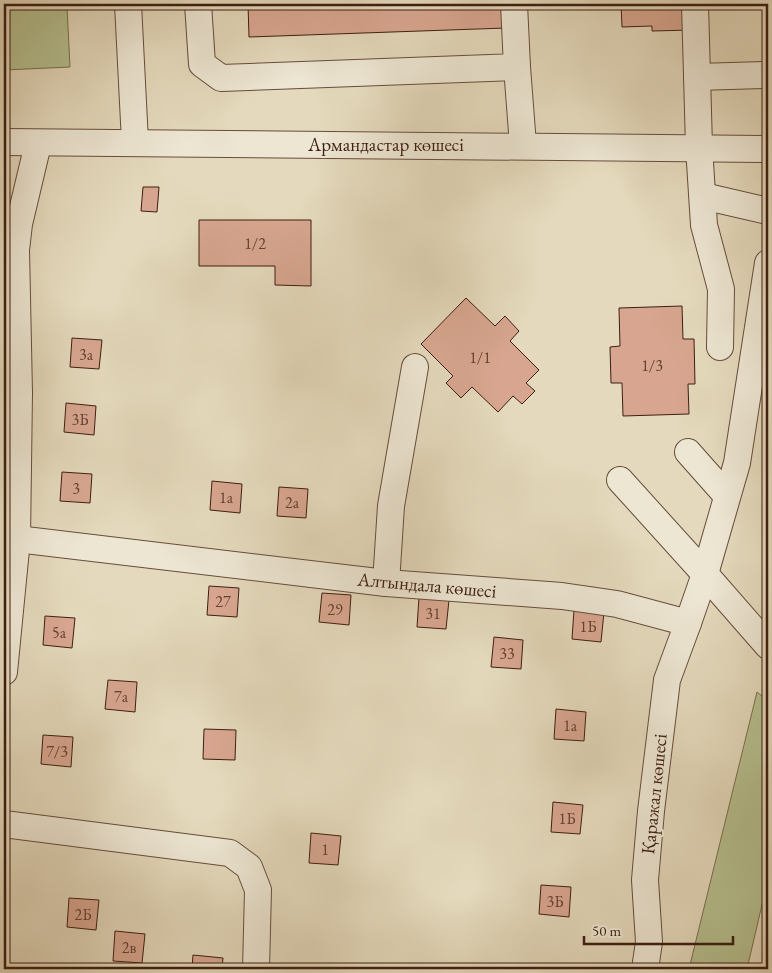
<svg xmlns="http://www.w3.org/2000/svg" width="772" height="973" viewBox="0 0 772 973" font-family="'EB Garamond',serif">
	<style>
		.green { fill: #b6bf8f; stroke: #7a6e50 }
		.building { fill: #d8a690; stroke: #3d1e11 }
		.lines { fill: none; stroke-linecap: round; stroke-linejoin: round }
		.minor-casing { stroke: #674d3c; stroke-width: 28 }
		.minor { stroke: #ede6d3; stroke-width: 26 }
		.labels { text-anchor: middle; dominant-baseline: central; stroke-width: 4; stroke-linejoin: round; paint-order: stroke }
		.number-label { font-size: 16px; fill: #644031 }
		.street-label { font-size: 19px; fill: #3d1e11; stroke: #ede6d3 }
	</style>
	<rect width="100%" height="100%" fill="#e4d9bc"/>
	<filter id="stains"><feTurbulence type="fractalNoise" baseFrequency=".004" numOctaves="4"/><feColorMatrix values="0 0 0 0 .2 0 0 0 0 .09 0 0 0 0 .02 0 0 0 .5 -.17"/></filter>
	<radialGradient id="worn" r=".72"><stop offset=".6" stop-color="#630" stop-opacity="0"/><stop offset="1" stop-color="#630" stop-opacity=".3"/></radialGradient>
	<!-- green -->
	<g class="green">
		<path d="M 67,7 L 70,67 L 4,70 L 4,10 Z"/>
		<path d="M 757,692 L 768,701 L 768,879 L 747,969 L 689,969 Z"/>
	</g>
	<!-- building -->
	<g class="building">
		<path d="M 248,4 L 505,4 L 506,28 L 249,37 Z"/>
		<path d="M 621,4 L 691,4 L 692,30 L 652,31 L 652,26 L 622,27 Z"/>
		<path d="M 143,187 L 159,187 L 157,212 L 141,211 Z"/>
		<path d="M 199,220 L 311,220 L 311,286 L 275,285 L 275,266 L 199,266 Z"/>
		<path d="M 466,298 L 495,326 L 505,316 L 519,331 L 510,341 L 539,370 L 526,383 L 535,391 L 522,404 L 513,396 L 498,412 L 472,387 L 461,398 L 446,383 L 453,376 L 421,344 Z"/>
		<path d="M 682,306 L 683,339 L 694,339 L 695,384 L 688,384 L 689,414 L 623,416 L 622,383 L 611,383 L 610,347 L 620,346 L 619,308 Z"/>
		<path d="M 72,338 L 102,340 L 99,369 L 70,367 Z"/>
		<path d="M 66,403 L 96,406 L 94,435 L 64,432 Z"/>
		<path d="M 62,472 L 92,474 L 90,503 L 60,501 Z"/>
		<path d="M 212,481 L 242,484 L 240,513 L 210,510 Z"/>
		<path d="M 279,487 L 308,489 L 306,518 L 277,516 Z"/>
		<path d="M 209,586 L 239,588 L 237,617 L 207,615 Z"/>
		<path d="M 322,593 L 351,595 L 349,625 L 319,622 Z"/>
		<path d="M 419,597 L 449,600 L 446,629 L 417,627 Z"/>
		<path d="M 574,610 L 604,612 L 601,642 L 572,639 Z"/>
		<path d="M 45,616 L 75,618 L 72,648 L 43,645 Z"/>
		<path d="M 494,637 L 523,640 L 521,669 L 491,667 Z"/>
		<path d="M 108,680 L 137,682 L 135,712 L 105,709 Z"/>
		<path d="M 556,709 L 586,712 L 584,741 L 554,739 Z"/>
		<path d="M 204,729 L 236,730 L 235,760 L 203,759 Z"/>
		<path d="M 43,735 L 73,737 L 71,767 L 41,764 Z"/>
		<path d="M 553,802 L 583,805 L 580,834 L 551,832 Z"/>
		<path d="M 311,833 L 341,836 L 338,865 L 309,863 Z"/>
		<path d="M 541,885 L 571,887 L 569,917 L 539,914 Z"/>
		<path d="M 69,898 L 99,900 L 96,930 L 67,927 Z"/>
		<path d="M 115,931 L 145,934 L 142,963 L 113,961 Z"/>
		<path d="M 193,955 L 223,958 L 222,969 L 192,969 Z"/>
		<path d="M 15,965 L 44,968 L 44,969 L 14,969 Z"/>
	</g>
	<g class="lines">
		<!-- minor casing -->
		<g class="minor-casing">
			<g id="minor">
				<path d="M 128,4 L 135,142"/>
				<path d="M 198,4 L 202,64 L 221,78 L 517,67 L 514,4"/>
				<path d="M 695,4 L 699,147 L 704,225 L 721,289 L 720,347"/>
				<path d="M 517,67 L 523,145"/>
				<path d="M 697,77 L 768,75"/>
				<path d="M 4,142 L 768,149"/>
				<path d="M 703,196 L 768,211"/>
				<path d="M 4,371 L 19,393 L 17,539 L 4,672"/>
				<path d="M 19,393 L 16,250 L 19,224 L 38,144"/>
				<path d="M 688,452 L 727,496"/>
				<path d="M 620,480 L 705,574"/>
				<path d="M 17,539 L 386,583 L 562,596 L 617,604 L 688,623 L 705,574 L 768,646"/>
				<path d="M 705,574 L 737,463 L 768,263"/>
				<path d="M 386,583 L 391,506 L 415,367"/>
				<path d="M 4,824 L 230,853 L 249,867 L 258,890 L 256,969"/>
				<path d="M 645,969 L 649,942 L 645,880 L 651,811 L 667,680 L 688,623"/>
			</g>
		</g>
		<!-- minor -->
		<use href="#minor" class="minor"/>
	</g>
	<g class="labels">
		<!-- number labels -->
		<g class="number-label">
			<text x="255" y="243">1/2</text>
			<text x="86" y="354">3а</text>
			<text x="480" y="357">1/1</text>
			<text x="652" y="365">1/3</text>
			<text x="80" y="419">3Б</text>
			<text x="76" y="488">3</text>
			<text x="226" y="497">1а</text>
			<text x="292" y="502">2а</text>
			<text x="223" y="601">27</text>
			<text x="335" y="609">29</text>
			<text x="433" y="613">31</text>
			<text x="588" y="626">1Б</text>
			<text x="59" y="632">5а</text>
			<text x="507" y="653">33</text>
			<text x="121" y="696">7а</text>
			<text x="570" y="725">1а</text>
			<text x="57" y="751">7/3</text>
			<text x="567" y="818">1Б</text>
			<text x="325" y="849">1</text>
			<text x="555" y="901">3Б</text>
			<text x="83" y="914">2Б</text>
			<text x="129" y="947">2в</text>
		</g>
		<!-- street labels -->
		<g class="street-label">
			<text x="386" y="144">Армандастар көшесі</text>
			<text transform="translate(427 585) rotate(5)">Алтындала көшесі</text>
			<text transform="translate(654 794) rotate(-84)">Қаражал көшесі</text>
		</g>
	</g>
	<!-- margin -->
	<rect width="772" height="973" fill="none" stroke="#e4d9bc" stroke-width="20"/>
	<rect x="5" y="5" width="762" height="963" fill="none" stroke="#3d1e11" stroke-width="2.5"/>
	<rect x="10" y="10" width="752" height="953" fill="none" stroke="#3d1e11"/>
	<!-- scale -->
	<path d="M584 936v8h149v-8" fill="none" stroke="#3d1e11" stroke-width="2.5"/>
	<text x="592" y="936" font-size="15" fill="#3d1e11" stroke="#ede6d3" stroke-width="4" paint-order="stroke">50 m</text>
	<rect width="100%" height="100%" filter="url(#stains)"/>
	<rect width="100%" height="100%" fill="url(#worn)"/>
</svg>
